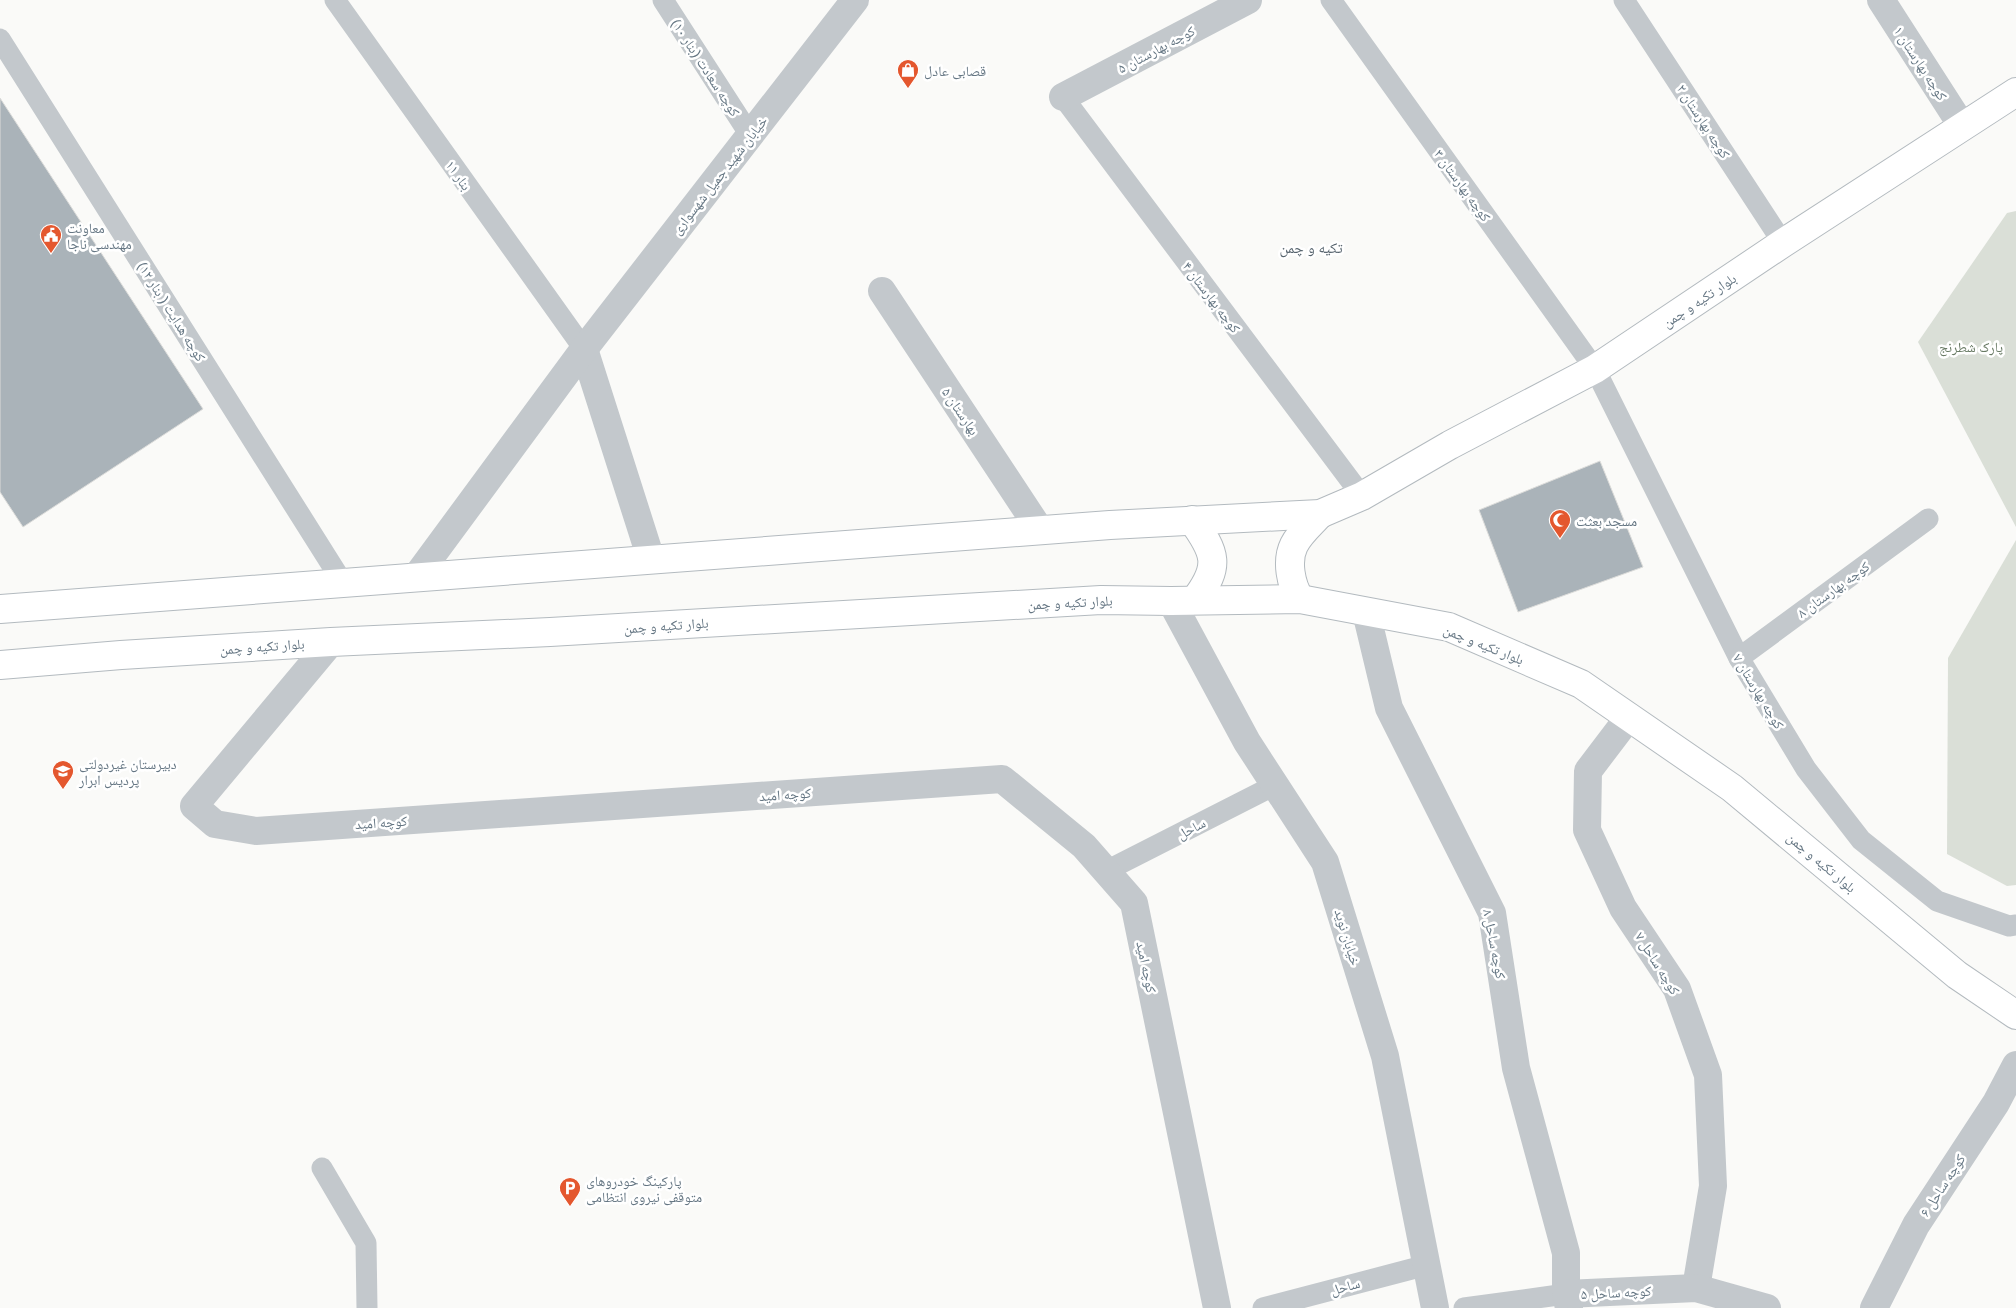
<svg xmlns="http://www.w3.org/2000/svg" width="2016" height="1308" viewBox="0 0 2016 1308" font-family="'Golos Text','Noto Naskh Arabic',sans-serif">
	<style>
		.green { fill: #dadfd7 }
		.building { fill: #aab3b9; stroke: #dcdcda }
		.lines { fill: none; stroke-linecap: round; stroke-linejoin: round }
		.secondary-casing { stroke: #b3babf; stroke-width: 30 }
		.lane { stroke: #c3c8cc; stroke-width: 21 }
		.street { stroke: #c3c8cc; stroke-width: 28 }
		.secondary { stroke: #fff; stroke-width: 28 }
		.labels { text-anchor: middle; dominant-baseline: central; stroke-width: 5; stroke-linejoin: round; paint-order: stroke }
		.street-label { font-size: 14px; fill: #657683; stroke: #fff }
		.poi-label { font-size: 14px; fill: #657683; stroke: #fff; text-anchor: start }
		.park-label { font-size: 14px; fill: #687a64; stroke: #fff }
		.neighbourhood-label { font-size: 15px; fill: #57646e; stroke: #fff }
	</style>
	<rect width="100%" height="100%" fill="#fafaf8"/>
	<!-- green -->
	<g class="green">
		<path d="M 2016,211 L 2016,527 L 1918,342 L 2007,213 Z"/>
		<path d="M 2016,540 L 2016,885 L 2007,886 L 1947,854 L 1948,658 Z"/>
	</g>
	<!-- building -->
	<g class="building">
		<path d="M 0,98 L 203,409 L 23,527 L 0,492 Z"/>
		<path d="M 1600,461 L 1643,567 L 1518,612 L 1479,510 Z"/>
	</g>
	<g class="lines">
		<!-- secondary casing -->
		<g class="secondary-casing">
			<g id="secondary">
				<path d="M 1192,520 C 1216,553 1221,566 1195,600"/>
				<path d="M 1300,599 C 1291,585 1286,561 1294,545 C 1300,533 1311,524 1320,514"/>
				<path d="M 0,609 L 1110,525 L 1320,514 L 1362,496 L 1450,445 L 1595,369 L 1783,243 L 2016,92"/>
				<path d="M 0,665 L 121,655 L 331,642 L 550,632 L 1101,600 L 1171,601 L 1300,599 L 1449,627 L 1581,684 L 1732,788 L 1957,975 L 2016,1015"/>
			</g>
		</g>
		<!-- lane -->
		<g class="lane">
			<path d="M 335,0 L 584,349"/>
			<path d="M 663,0 L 750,135"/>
			<path d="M 1331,0 L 1595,369 L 1739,658 L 1806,769 L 1861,840 L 1937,901 L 2009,926 L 2016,925"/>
			<path d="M 1624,0 L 1783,243"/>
			<path d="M 0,39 L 343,583"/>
			<path d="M 1063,97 L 1362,496"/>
			<path d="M 1739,658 L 1928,519"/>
			<path d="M 1106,871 L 1275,785"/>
			<path d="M 322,1168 L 366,1243 L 367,1308"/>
			<path d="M 1263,1308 L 1427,1265"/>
			<path d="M 1464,1308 L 1566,1294"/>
		</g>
		<!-- street -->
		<g class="street">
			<path d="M 1881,0 L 1962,126"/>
			<path d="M 1063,97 L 1248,0"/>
			<path d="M 882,291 L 1040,530"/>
			<path d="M 584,349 L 651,559"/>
			<path d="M 416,577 L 584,349 L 855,0"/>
			<path d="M 1171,601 L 1247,742 L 1325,862 L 1385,1056 L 1435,1308"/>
			<path d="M 1366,612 L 1389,708 L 1492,913 L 1516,1068 L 1566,1253 L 1566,1294 L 1569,1308"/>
			<path d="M 331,642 L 194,806 L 215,824 L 256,831 L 1002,779 L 1084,846 L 1134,903 L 1217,1308"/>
			<path d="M 1629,717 L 1588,771 L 1587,830 L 1623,908 L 1677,989 L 1708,1075 L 1713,1186 L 1696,1288"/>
			<path d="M 1566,1294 L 1696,1288 L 1767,1308"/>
			<path d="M 1874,1308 L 1916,1225 L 1996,1103 L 2016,1065"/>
		</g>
		<!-- secondary -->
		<use href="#secondary" class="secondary"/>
	</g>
	<!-- icons -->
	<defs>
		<g id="shop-pin" transform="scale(1.125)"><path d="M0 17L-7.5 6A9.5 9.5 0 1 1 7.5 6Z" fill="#e4572e" stroke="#fff"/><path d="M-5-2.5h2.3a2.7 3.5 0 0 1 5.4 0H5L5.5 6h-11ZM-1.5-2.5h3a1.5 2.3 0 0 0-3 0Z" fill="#fff"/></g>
		<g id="civic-pin" transform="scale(1.125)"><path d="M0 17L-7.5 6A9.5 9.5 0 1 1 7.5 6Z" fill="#e4572e" stroke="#fff"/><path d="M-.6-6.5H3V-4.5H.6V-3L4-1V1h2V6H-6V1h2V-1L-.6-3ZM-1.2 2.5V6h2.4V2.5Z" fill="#fff"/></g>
		<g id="mosque-pin" transform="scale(1.125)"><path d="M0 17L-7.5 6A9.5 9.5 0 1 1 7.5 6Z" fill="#e4572e" stroke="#fff"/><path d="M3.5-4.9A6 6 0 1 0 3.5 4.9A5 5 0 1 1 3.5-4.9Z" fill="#fff"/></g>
		<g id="university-pin" transform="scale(1.125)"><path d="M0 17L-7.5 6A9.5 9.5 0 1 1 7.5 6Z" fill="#e4572e" stroke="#fff"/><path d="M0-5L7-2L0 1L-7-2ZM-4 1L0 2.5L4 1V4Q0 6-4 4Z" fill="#fff"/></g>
		<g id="parking-pin" transform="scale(1.125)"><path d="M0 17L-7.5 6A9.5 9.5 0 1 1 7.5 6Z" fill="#e4572e" stroke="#fff"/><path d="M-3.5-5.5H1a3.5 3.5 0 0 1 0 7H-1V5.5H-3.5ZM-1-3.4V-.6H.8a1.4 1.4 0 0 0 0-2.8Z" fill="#fff"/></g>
	</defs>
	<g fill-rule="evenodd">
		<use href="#shop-pin" x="908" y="70"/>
		<use href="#civic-pin" x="51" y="235"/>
		<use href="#mosque-pin" x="1560" y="520"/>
		<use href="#university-pin" x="63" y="771"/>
		<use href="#parking-pin" x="570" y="1188"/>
	</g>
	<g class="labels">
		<!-- street labels -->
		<g class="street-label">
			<text transform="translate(1156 49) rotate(-28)">کوچه بهارستان ۵</text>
			<text transform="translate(1921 63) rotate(57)">کوچه بهارستان ۱</text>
			<text transform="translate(706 67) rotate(57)">کوچه سعادت (بنار ۱۰)</text>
			<text transform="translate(1704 121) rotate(57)">کوچه بهارستان ۲</text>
			<text transform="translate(459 175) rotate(55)">بنار ۱۱</text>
			<text transform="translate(719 175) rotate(-52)">خیابان شهید جمیل شهسواری</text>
			<text transform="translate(1463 185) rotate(54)">کوچه بهارستان ۳</text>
			<text transform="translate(1212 297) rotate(53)">کوچه بهارستان ۴</text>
			<text transform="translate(1699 300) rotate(-34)">بلوار تکیه و چمن</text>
			<text transform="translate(172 311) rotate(58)">کوچه هدایت ( بنار ۱۲)</text>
			<text transform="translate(961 411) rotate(56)">بهارستان ۵</text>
			<text transform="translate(1833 589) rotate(-36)">کوچه بهارستان ۸</text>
			<text transform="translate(1070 602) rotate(-3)">بلوار تکیه و چمن</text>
			<text transform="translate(666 625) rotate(-4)">بلوار تکیه و چمن</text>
			<text transform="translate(1484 644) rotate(22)">بلوار تکیه و چمن</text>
			<text transform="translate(262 646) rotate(-4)">بلوار تکیه و چمن</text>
			<text transform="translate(1759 691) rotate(59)">کوچه بهارستان ۷</text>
			<text transform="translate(785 794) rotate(-4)">کوچه امید</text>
			<text transform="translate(381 822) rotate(-4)">کوچه امید</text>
			<text transform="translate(1191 828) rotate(-27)">ساحل</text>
			<text transform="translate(1822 862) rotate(40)">بلوار تکیه و چمن</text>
			<text transform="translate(1348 937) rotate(73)">خیابان نوید</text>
			<text transform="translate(1495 944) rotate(79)">کوچه ساحل ۸</text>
			<text transform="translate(1658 963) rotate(58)">کوچه ساحل ۷</text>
			<text transform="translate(1147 967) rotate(78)">کوچه امید</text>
			<text transform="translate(1942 1185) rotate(-57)">کوچه ساحل ۶</text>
			<text transform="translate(1345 1286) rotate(-15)">ساحل</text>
			<text transform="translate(1616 1292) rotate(-3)">کوچه ساحل ۵</text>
		</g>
		<!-- poi labels -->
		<g class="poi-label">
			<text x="924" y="70">قصابی عادل</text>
			<text x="67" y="227">معاونت<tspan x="67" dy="16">مهندسی ناجا</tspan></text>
			<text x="1576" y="520">مسجد بعثت</text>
			<text x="79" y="763">دبیرستان غیردولتی<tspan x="79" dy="16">پرديس ابرار</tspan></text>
			<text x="586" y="1180">پارکینگ خودروهای<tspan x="586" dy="16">متوقفی نیروی انتظامی</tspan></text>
		</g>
		<!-- park labels -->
		<g class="park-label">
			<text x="1971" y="346">پارک شطرنج</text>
		</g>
		<!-- neighbourhood labels -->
		<g class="neighbourhood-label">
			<text x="1311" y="247">تکیه و چمن</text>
		</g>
	</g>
</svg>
